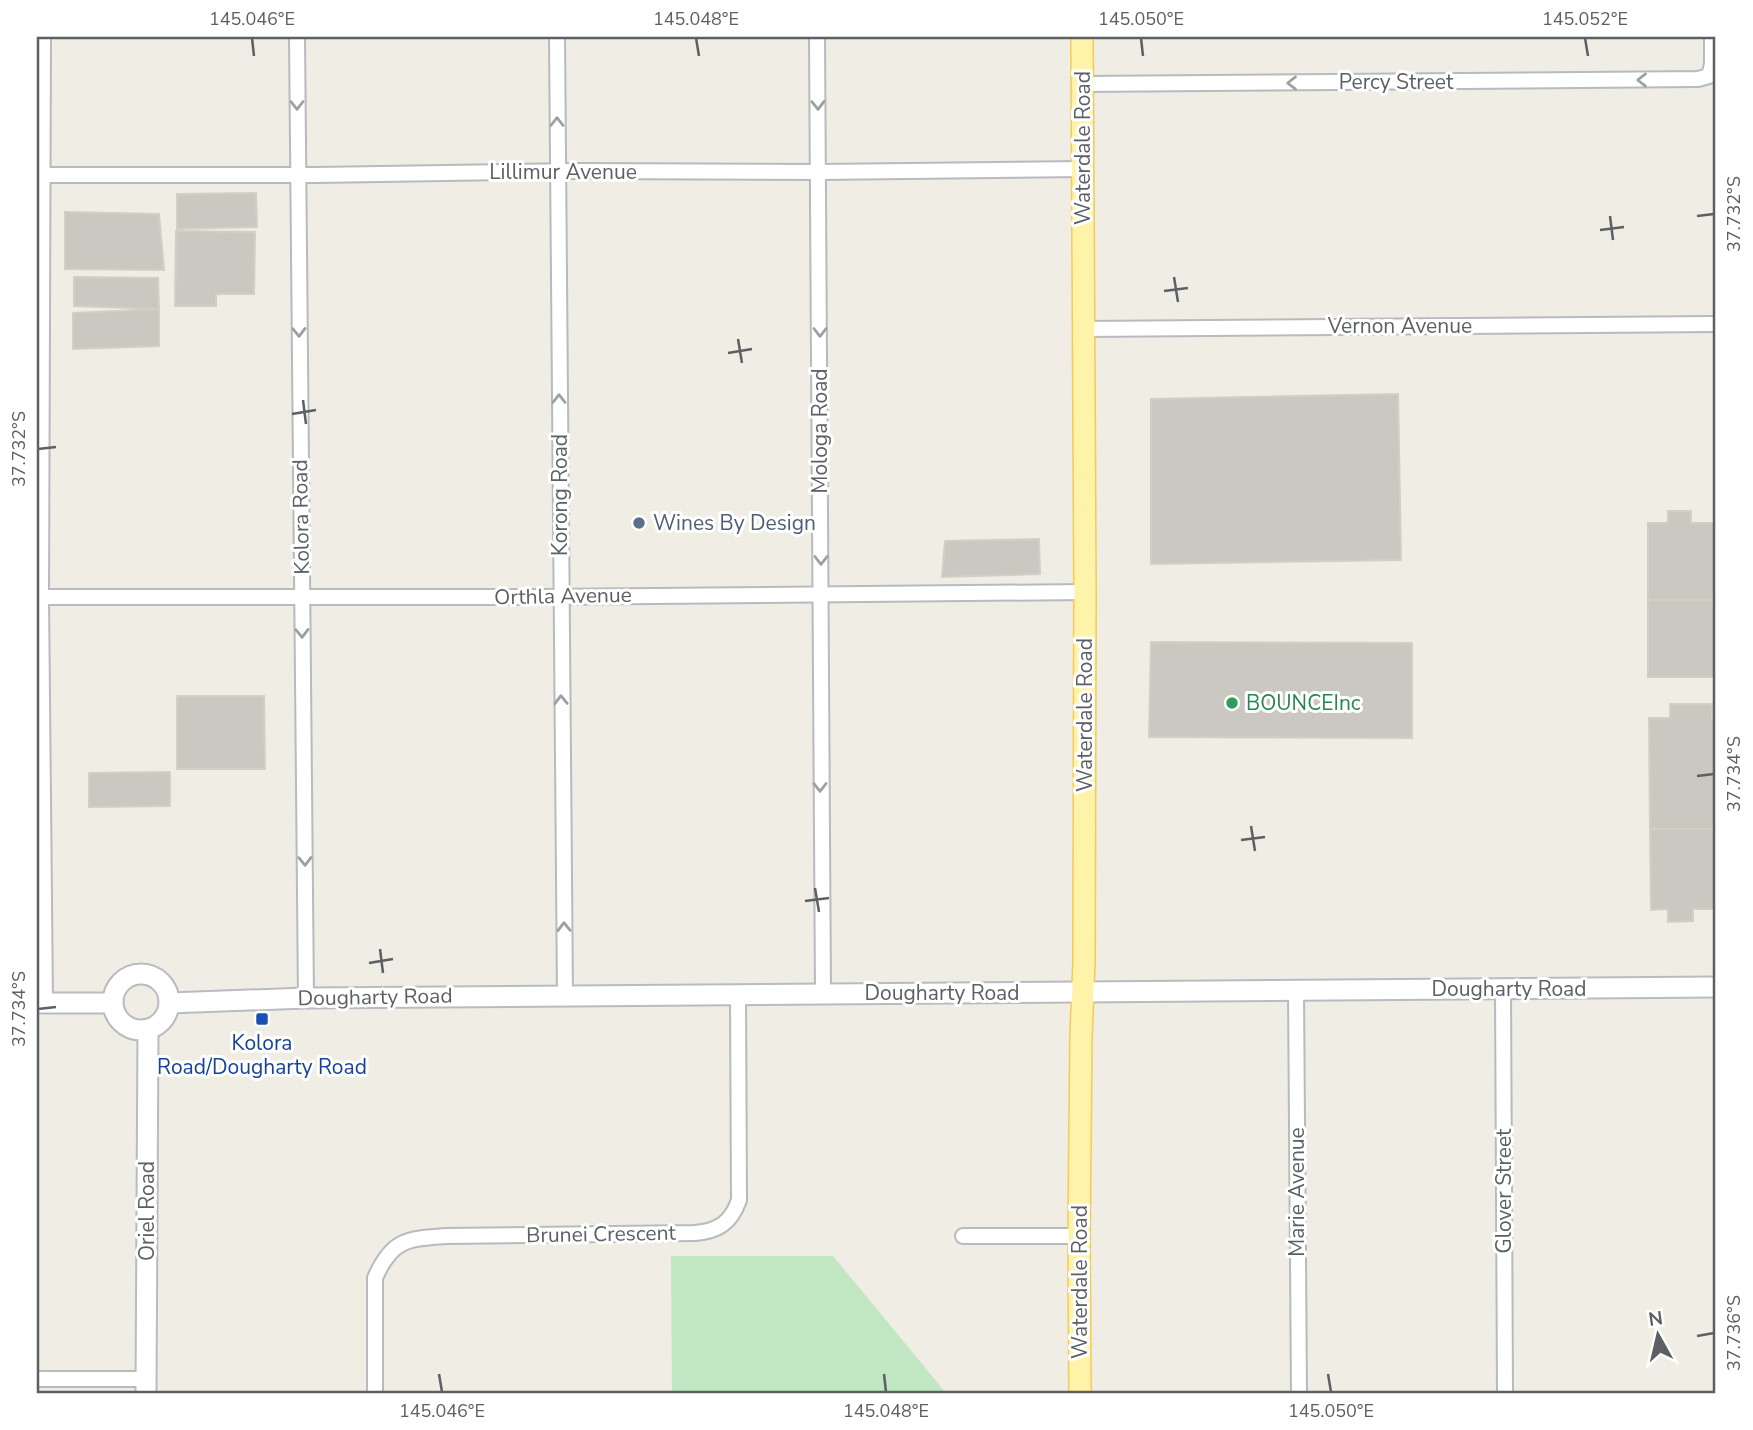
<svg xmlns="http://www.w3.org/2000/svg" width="1753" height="1430" viewBox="0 0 1753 1430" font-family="'Nunito Sans',sans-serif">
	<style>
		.green { fill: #c0e7c1 }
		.building { fill: #cac8c1; stroke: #d4cfc2; stroke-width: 2 }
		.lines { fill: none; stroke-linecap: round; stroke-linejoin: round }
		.street-casing { stroke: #b7babf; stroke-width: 18 }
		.secondary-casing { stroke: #b8bbc1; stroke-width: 23 }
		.primary-casing { stroke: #f5cb57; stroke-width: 24 }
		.street { stroke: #fff; stroke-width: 14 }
		.secondary { stroke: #fff; stroke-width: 19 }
		.primary { stroke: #fff2a9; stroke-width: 21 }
		.oneway { stroke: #9da0a3 }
		.ticks { fill: none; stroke: #5c6065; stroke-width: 2.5 }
		.service-dot { fill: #5c6f8a; stroke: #fff; stroke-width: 2.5 }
		.leisure-dot { fill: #2e9e5b; stroke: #fff; stroke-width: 2.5 }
		.transit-dot { fill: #1a4fb4; stroke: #fff; stroke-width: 2.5 }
		.labels { text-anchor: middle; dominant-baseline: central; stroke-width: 6; stroke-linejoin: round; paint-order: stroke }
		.street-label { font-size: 21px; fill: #5c6065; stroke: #fff }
		.service-label { font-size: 21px; fill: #4e5e75; stroke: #fff; text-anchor: start }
		.leisure-label { font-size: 21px; fill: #27864d; stroke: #fff; text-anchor: start }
		.transit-label { font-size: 21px; fill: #164399; stroke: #fff }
		.neatline { fill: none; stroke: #5c6065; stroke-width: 2.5 }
		.ticks-label { font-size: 18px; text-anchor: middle; fill: #5c6065 }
	</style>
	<rect width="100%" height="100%" fill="#efede4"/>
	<!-- green -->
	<path class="green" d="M 671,1256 L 833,1256 L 946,1393 L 672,1393 Z"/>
	<!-- building -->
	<g class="building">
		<path d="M 256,193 L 257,227 L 177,229 L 177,194 Z"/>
		<path d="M 65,212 L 159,214 L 164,270 L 65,269 Z"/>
		<path d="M 176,231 L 255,232 L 254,294 L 216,294 L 216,306 L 175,306 Z"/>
		<path d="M 74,277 L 158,278 L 159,309 L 74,306 Z"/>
		<path d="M 159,309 L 159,346 L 73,349 L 73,313 Z"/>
		<path d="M 1398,394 L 1401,560 L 1151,564 L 1151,399 Z"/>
		<path d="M 1668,511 L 1691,511 L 1691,523 L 1716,523 L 1716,600 L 1648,600 L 1648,523 L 1668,523 Z"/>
		<path d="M 1039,539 L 1040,574 L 942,577 L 945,541 Z"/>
		<rect x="1648" y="600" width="68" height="77"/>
		<path d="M 1151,642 L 1412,643 L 1412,738 L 1149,737 Z"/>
		<path d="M 177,696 L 264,696 L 265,769 L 177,769 Z"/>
		<path d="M 1670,704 L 1712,704 L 1712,719 L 1716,718 L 1716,829 L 1650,829 L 1649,718 L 1670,718 Z"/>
		<path d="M 170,772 L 170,806 L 89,807 L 89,773 Z"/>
		<path d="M 1650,829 L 1716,829 L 1716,934 L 1714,934 L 1714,909 L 1693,909 L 1693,921 L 1668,922 L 1668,909 L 1651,910 Z"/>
	</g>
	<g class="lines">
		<!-- street casing -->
		<g class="street-casing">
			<g id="street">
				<path d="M 43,37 L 41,597 L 45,1003"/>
				<path d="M 297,37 L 306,998"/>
				<path d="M 557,37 L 565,996"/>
				<path d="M 817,37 L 823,993"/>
				<path d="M 1082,84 L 1698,79 L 1709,76 L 1712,64 L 1712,37"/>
				<path d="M 43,175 L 316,175 L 575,171 L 819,172 L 1083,169"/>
				<path d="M 1084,329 L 1716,324"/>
				<path d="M 41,597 L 543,597 L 1085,592"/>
				<path d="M 1503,989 L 1505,1393"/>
				<path d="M 1296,990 L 1299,1393"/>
				<path d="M 963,1236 L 1079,1236"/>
				<path d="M 37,1379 L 146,1379"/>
				<path d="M 375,1393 L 375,1278 C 392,1239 407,1239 446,1236 L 695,1233 C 718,1231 731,1223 739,1200 L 738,994"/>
			</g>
		</g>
		<!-- secondary casing -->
		<g class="secondary-casing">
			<g id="secondary">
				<circle cx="141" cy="1002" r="28"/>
				<path d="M 37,1003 L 113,1003"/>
				<path d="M 169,1003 L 306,998 L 1716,987"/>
				<path d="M 146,1393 L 148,1029"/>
			</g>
		</g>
		<!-- primary casing -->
		<g class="primary-casing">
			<path id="primary" d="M 1080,1393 L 1079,1236 L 1081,1036 L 1084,962 L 1085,592 L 1082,37"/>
		</g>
		<!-- street -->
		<use href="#street" class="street"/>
		<!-- secondary -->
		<use href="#secondary" class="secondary"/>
		<!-- primary -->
		<use href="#primary" class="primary"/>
	</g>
	<!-- one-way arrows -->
	<defs><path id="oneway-chevron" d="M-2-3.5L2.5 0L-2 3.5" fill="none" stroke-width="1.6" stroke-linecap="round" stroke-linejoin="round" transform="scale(1.75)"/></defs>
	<g class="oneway">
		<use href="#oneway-chevron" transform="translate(1642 80) rotate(180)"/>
		<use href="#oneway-chevron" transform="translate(1292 83) rotate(180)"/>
		<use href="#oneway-chevron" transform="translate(297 105) rotate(90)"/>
		<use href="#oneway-chevron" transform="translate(818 105) rotate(89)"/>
		<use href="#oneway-chevron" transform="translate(557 122) rotate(-90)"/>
		<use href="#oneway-chevron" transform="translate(299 332) rotate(89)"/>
		<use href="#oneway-chevron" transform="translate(820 332) rotate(90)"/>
		<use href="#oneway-chevron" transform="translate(559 399) rotate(-90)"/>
		<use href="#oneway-chevron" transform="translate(821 560) rotate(90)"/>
		<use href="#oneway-chevron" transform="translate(302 633) rotate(89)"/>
		<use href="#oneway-chevron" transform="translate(561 700) rotate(-91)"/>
		<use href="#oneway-chevron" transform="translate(820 787) rotate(90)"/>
		<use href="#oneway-chevron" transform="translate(305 861) rotate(89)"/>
		<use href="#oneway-chevron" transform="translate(564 927) rotate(-91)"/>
	</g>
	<!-- ticks -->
	<path class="ticks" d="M 252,38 L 254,56M 696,38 L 699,56M 1141,38 L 1143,56M 1585,38 L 1588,56M 1610,216 L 1613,240M 1697,216 L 1714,214M 1600,230 L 1624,227M 1174,277 L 1178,302M 1164,291 L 1188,288M 738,339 L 742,363M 728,353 L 752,349M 303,400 L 306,424M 292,414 L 316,410M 38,449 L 56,447M 1697,776 L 1714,774M 1251,826 L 1255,851M 1241,840 L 1265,837M 815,888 L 819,912M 805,901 L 829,898M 380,949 L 383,973M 369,963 L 393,959M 38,1009 L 56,1007M 1697,1336 L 1714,1333M 439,1374 L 442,1392M 884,1374 L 886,1392M 1328,1374 L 1331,1392"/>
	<!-- markers -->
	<circle class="service-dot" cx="639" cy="523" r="7"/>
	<circle class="leisure-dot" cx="1232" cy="703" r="7"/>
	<rect class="transit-dot" x="255" y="1012" width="14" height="14" rx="3.5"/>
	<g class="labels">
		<!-- street labels -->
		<g class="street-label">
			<text x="1396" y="82">Percy Street</text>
			<text transform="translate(1083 148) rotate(-90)">Waterdale Road</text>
			<text x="563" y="172">Lillimur Avenue</text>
			<text x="1400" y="326">Vernon Avenue</text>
			<text transform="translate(820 431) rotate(-90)">Mologa Road</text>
			<text transform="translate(560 495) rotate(-90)">Korong Road</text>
			<text transform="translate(301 517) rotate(-91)">Kolora Road</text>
			<text transform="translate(563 596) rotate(-1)">Orthla Avenue</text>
			<text transform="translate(1085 715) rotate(-90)">Waterdale Road</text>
			<text x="1509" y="989">Dougharty Road</text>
			<text x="942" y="993">Dougharty Road</text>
			<text transform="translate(375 997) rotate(-1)">Dougharty Road</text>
			<text transform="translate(1504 1191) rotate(-90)">Glover Street</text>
			<text transform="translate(1297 1192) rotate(-90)">Marie Avenue</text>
			<text transform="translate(147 1211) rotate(-90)">Oriel Road</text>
			<text transform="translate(601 1234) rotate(-1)">Brunei Crescent</text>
			<text transform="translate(1080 1282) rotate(-90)">Waterdale Road</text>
		</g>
		<!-- service labels -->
		<g class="service-label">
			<text x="653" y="523">Wines By Design</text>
		</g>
		<!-- leisure labels -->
		<g class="leisure-label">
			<text x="1246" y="703">BOUNCEInc</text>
		</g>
		<!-- transit labels -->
		<g class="transit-label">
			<text x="262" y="1043">Kolora<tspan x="262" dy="24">Road/Dougharty Road</tspan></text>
		</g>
	</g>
	<!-- border -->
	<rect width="1753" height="1430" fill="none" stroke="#ffffff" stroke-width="77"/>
	<!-- north arrow -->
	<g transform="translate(1658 1335) rotate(352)" stroke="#ffffff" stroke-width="5" paint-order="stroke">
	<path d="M0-5L12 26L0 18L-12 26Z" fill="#5c6065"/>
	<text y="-10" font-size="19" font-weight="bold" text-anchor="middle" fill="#5c6065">N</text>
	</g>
	<rect x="38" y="38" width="1676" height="1354" class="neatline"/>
	<g class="ticks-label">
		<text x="252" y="25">145.046°E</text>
		<text x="696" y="25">145.048°E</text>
		<text x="1141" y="25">145.050°E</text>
		<text x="1585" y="25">145.052°E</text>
		<text transform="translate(1734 214) rotate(-90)" y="6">37.732°S</text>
		<text transform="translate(19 449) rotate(-90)" y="6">37.732°S</text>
		<text transform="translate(1734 774) rotate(-90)" y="6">37.734°S</text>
		<text transform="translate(19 1009) rotate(-90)" y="6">37.734°S</text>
		<text transform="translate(1734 1333) rotate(-90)" y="6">37.736°S</text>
		<text x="442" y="1417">145.046°E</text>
		<text x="886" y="1417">145.048°E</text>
		<text x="1331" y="1417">145.050°E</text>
	</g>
</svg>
